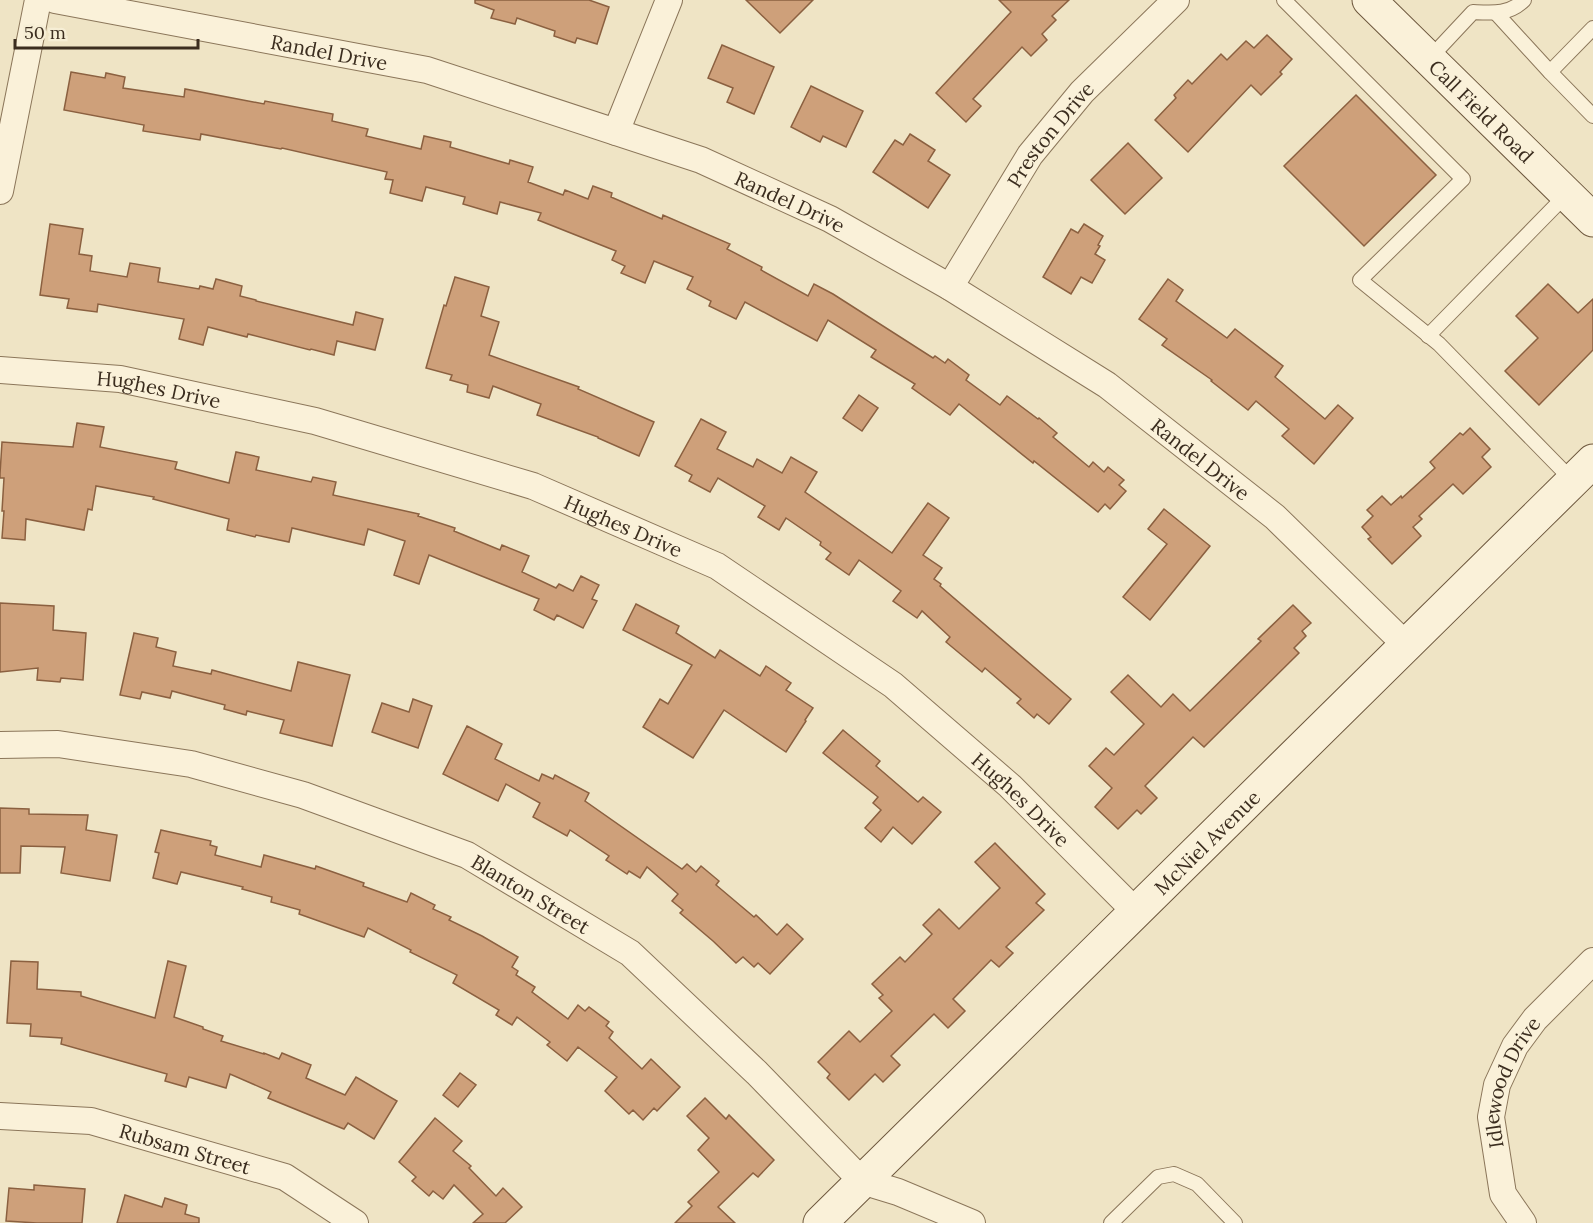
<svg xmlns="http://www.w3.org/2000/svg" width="1593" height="1223" viewBox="0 0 1593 1223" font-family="Lora,serif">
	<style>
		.building { fill: #cea07a; stroke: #8b6040; stroke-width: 1.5 }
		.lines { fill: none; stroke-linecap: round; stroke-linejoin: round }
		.lane-casing { stroke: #8b765a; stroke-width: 16 }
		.street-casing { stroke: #8b765a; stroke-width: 28 }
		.secondary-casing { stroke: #6d573d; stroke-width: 35 }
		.lane { stroke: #faf1d9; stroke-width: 14 }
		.street { stroke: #faf1d9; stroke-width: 26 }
		.secondary { stroke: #faf1d9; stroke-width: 33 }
		.labels { text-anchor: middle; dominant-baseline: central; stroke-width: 4.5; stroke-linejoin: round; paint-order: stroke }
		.street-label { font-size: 20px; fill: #3b2d1f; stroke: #f6eed5 }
	</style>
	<rect width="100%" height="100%" fill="#efe4c5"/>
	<!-- building -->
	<g class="building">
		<path d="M 475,0 L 589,0 L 609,7 L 597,44 L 577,38 L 575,43 L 554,36 L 555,31 L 517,18 L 515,24 L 491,18 L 494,10 L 475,3 Z"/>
		<path d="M 746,0 L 813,0 L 780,33 Z"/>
		<path d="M 999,0 L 1069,0 L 1052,16 L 1056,20 L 1042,34 L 1047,40 L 1031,56 L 1022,47 L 973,99 L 981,106 L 966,122 L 936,93 L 1011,12 Z"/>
		<path d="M 1267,35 L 1292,59 L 1280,72 L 1282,74 L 1261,95 L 1251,85 L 1188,152 L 1155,120 L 1176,98 L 1174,95 L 1188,80 L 1192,84 L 1221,54 L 1227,60 L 1246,41 L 1254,48 Z"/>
		<path d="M 722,45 L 774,67 L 754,114 L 727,102 L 733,88 L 708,78 Z"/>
		<path d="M 71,72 L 105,78 L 106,73 L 125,77 L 123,88 L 184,97 L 185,89 L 264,104 L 265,101 L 333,114 L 332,121 L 368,129 L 366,136 L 421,149 L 424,136 L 451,142 L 450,147 L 509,164 L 510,160 L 533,167 L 528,182 L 563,195 L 565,190 L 588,199 L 593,186 L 612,193 L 611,197 L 662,219 L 663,215 L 730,244 L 727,249 L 762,267 L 761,270 L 808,296 L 814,284 L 833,294 L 933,358 L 935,356 L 945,363 L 948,359 L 969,375 L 966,380 L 1000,405 L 1007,396 L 1038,419 L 1039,418 L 1057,433 L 1053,437 L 1089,467 L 1093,462 L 1104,472 L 1108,467 L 1124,480 L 1119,485 L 1126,491 L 1110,509 L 1105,504 L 1098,512 L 1034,461 L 1033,463 L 959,404 L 950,415 L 912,388 L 915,384 L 871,357 L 876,350 L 828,320 L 817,341 L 745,302 L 736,319 L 709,306 L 711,301 L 687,289 L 693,277 L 654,261 L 645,283 L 621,273 L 625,266 L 612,260 L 616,251 L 538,220 L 541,213 L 500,202 L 497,214 L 463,204 L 465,197 L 426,187 L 422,201 L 390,193 L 393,180 L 385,179 L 387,172 L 282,148 L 281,149 L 201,134 L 200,140 L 143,131 L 144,125 L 64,110 Z"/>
		<path d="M 811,86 L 863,111 L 846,147 L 823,136 L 820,142 L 791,127 Z"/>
		<path d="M 1356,95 L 1436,175 L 1364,246 L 1284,166 Z"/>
		<path d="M 910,134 L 935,150 L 928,161 L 950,175 L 928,208 L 873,172 L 895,140 L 903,145 Z"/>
		<path d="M 1128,143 L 1162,178 L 1125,214 L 1091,180 Z"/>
		<path d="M 50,224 L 83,229 L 79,254 L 92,256 L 90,271 L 127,277 L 130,263 L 160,268 L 158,282 L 199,289 L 200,286 L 213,289 L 216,279 L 242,286 L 240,296 L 256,300 L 256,301 L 353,325 L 356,312 L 383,319 L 375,350 L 337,341 L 334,355 L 311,349 L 310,350 L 248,334 L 247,337 L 208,327 L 203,345 L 179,339 L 184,319 L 98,304 L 97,312 L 67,308 L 69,299 L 40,295 Z"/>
		<path d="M 1084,224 L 1103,236 L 1098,245 L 1100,246 L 1095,254 L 1105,260 L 1092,283 L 1081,277 L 1071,294 L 1043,277 L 1071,229 L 1078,233 Z"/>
		<path d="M 455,277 L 489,287 L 481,316 L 499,322 L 489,355 L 579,387 L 578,389 L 654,422 L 639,456 L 598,438 L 598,437 L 537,415 L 541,404 L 493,386 L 489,398 L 467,392 L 468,385 L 450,380 L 452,375 L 426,368 L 444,305 L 446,306 Z"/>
		<path d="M 1168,279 L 1183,290 L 1176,301 L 1227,338 L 1235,329 L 1283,366 L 1275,377 L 1325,419 L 1338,405 L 1353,418 L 1314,464 L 1282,436 L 1289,429 L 1256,401 L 1248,410 L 1211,381 L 1212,380 L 1162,345 L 1167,339 L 1139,319 Z"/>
		<path d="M 1548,284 L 1578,313 L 1593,299 L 1593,350 L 1539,405 L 1505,371 L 1538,338 L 1516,316 Z"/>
		<path d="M 859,395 L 878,408 L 862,431 L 843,418 Z"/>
		<path d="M 701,419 L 726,432 L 717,449 L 753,467 L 757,459 L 782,473 L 791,457 L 817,472 L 805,492 L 892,553 L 928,503 L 949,518 L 923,555 L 942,568 L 934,579 L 941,584 L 940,586 L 1071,699 L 1049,724 L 1037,714 L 1034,718 L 1017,703 L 1021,699 L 985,668 L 982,672 L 946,642 L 950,637 L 922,611 L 917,618 L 893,601 L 901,591 L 859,560 L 849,575 L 826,559 L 831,553 L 820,545 L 821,542 L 786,518 L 779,530 L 758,517 L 765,506 L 718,478 L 710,492 L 689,481 L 692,475 L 675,466 Z"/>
		<path d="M 77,423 L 104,427 L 100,447 L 177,462 L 175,469 L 229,483 L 236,452 L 259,457 L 256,470 L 311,482 L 313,477 L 336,482 L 333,495 L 419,514 L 418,516 L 455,528 L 454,531 L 500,550 L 502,545 L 529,556 L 522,572 L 556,588 L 559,584 L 573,591 L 581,576 L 599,585 L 592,599 L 597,601 L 583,628 L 557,615 L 554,620 L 534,610 L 539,599 L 429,555 L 419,584 L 394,575 L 405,541 L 368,529 L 364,545 L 292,528 L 289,542 L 256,535 L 255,537 L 227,530 L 229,519 L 153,499 L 154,497 L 96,486 L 92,510 L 88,509 L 84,530 L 26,519 L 25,540 L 2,538 L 4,511 L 2,511 L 4,478 L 0,478 L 0,474 L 2,442 L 73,447 Z"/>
		<path d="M 1470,428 L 1490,449 L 1482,457 L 1491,467 L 1463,494 L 1453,484 L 1419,516 L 1422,519 L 1413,527 L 1421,536 L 1392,564 L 1368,539 L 1371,537 L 1362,527 L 1373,516 L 1367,510 L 1382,496 L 1391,505 L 1401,496 L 1402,498 L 1435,468 L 1430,462 L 1460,433 L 1463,435 Z"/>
		<path d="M 1164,509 L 1210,546 L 1150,620 L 1123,597 L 1167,544 L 1148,529 Z"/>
		<path d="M 0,603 L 54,606 L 53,630 L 86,633 L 83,680 L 61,678 L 60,682 L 37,680 L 38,668 L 0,672 Z"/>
		<path d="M 636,604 L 679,626 L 676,633 L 715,658 L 720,650 L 760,676 L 766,666 L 791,683 L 786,690 L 813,708 L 805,720 L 806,721 L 786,752 L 724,710 L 693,758 L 643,727 L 660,699 L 668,704 L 692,665 L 623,630 Z"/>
		<path d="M 1293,605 L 1311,623 L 1302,631 L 1306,636 L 1294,648 L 1299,653 L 1204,747 L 1193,737 L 1145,786 L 1157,798 L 1141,814 L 1137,810 L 1118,829 L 1095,807 L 1112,788 L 1089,766 L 1106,748 L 1114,755 L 1144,724 L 1111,692 L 1128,675 L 1161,707 L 1173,694 L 1190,711 L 1261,641 L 1258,639 Z"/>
		<path d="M 134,633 L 158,638 L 156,647 L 176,652 L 173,666 L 211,674 L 212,670 L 291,691 L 298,662 L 350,675 L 332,746 L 280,733 L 284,720 L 247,711 L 246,715 L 224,709 L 225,705 L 172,691 L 170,698 L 142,692 L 140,699 L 120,695 Z"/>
		<path d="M 413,699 L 432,706 L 418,748 L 372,732 L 382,703 L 409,712 Z"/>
		<path d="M 467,726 L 502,744 L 495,759 L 539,781 L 542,774 L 553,779 L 555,775 L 589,793 L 585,801 L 682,869 L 687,864 L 696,872 L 701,866 L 719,881 L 716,885 L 754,917 L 756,915 L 777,935 L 787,924 L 803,939 L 770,974 L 758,963 L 754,967 L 743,957 L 736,963 L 713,941 L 680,913 L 683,910 L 672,901 L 678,894 L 647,867 L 640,878 L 629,871 L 627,874 L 606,860 L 609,856 L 570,830 L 567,836 L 533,817 L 540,803 L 506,784 L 498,801 L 443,774 Z"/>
		<path d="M 843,730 L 880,761 L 876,766 L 918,802 L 923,797 L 941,812 L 912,844 L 893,827 L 881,842 L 865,828 L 881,810 L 873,803 L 878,797 L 823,753 Z"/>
		<path d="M 0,808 L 29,809 L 29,814 L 88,815 L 86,830 L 117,835 L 110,881 L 61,873 L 65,847 L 21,846 L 20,873 L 0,873 Z"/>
		<path d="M 161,830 L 211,841 L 210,845 L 217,847 L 215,855 L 261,867 L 264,855 L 315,869 L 316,866 L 364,883 L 363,886 L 407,902 L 411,893 L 435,905 L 433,909 L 451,917 L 449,920 L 482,936 L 518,957 L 512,967 L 518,971 L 516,975 L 535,987 L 532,992 L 568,1019 L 578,1005 L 585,1011 L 589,1007 L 609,1022 L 606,1026 L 613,1032 L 609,1038 L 642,1069 L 651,1059 L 680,1087 L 657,1111 L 654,1108 L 643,1120 L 633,1110 L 629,1114 L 605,1091 L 617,1077 L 578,1047 L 567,1061 L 547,1045 L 550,1042 L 517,1017 L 512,1025 L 496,1015 L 499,1010 L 453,983 L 457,975 L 410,952 L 411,950 L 368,928 L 364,937 L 299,914 L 300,910 L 271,902 L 272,897 L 242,889 L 243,887 L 181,872 L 177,884 L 153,878 L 159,853 L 155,852 Z"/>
		<path d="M 995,843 L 1045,894 L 1036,903 L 1044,910 L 1006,947 L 1013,953 L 999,967 L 991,960 L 953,999 L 965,1011 L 948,1028 L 934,1014 L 891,1056 L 900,1065 L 883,1082 L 875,1074 L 849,1100 L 827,1078 L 830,1074 L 818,1062 L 849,1031 L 860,1042 L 892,1011 L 879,998 L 883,995 L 872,984 L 900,957 L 905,962 L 932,934 L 923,925 L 939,909 L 959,929 L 1000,888 L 975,862 Z"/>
		<path d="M 11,961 L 38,962 L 37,989 L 81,992 L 81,996 L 155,1018 L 168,961 L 186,966 L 174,1017 L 203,1027 L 203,1029 L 223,1036 L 221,1041 L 264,1054 L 264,1053 L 279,1059 L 282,1053 L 311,1065 L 306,1078 L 345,1095 L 356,1077 L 397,1101 L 374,1139 L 348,1123 L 344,1129 L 268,1098 L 271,1092 L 230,1074 L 226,1088 L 189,1077 L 186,1087 L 165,1081 L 167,1074 L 61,1044 L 62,1038 L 30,1036 L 31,1024 L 7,1023 Z"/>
		<path d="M 460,1073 L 476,1085 L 458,1107 L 443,1095 Z"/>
		<path d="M 705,1098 L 726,1119 L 729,1115 L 774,1160 L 758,1177 L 753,1173 L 718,1207 L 735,1223 L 675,1223 L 692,1206 L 688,1202 L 719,1172 L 698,1150 L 709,1138 L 687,1116 Z"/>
		<path d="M 435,1118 L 462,1141 L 453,1151 L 471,1166 L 469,1168 L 496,1196 L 503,1188 L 522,1207 L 505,1223 L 473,1223 L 483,1214 L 454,1185 L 443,1199 L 433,1191 L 429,1196 L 412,1181 L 416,1177 L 399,1162 Z"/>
		<path d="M 34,1185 L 85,1189 L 82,1223 L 37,1223 L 6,1221 L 9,1188 L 34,1190 Z"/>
		<path d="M 125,1195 L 162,1207 L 165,1198 L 187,1205 L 185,1214 L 199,1218 L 199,1223 L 117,1223 Z"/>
	</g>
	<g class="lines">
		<!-- lane casing -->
		<g class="lane-casing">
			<g id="lane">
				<path d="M 1284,0 L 1463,179 L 1360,280 L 1439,344 L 1573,481"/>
				<path d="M 1496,13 L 1550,72 L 1593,116"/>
				<path d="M 1429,59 L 1473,12 C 1492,13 1509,15 1524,0"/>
				<path d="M 1550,72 L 1593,28"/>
				<path d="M 1428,336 L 1567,194"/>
				<path d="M 1111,1223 L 1158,1177 L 1174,1174 L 1197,1184 L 1235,1223"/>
			</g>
		</g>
		<!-- street casing -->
		<g class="street-casing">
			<g id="street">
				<path id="s1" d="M 55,0 L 427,70 L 701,160 L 830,219 L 950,287 L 1107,385 L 1275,517 L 1407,646"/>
				<path d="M 616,132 L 669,0"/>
				<path d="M 0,191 L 38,0"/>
				<path id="s2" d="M 950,287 L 1030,155 L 1082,92 L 1176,0"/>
				<path id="s3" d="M 0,370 L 120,379 L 315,421 L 533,486 L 717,566 L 893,685 L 1010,786 L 1136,912"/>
				<path id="s4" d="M 0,745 L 58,744 L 191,764 L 303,795 L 467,855 L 630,953 L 757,1073 L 862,1181 L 898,1192 L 972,1223"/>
				<path id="s5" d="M 0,1116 L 91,1121 L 285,1177 L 355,1223"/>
				<path id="s6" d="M 1523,1223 L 1503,1194 L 1491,1117 L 1497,1085 L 1515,1046 L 1535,1019 L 1593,961"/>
			</g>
		</g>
		<!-- secondary casing -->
		<g class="secondary-casing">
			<g id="secondary">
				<path id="s7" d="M 1369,0 L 1593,220"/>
				<path id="s8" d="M 820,1223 L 1593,461"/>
			</g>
		</g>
		<!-- lane -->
		<use href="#lane" class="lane"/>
		<!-- street -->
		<use href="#street" class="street"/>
		<!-- secondary -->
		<use href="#secondary" class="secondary"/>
	</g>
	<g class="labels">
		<!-- street labels -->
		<g class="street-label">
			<text stroke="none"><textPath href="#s1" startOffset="279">Randel Drive</textPath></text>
			<text stroke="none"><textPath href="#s7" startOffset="158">Call Field Road</textPath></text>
			<text stroke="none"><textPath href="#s2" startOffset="183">Preston Drive</textPath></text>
			<text stroke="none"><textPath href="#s1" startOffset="765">Randel Drive</textPath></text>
			<text stroke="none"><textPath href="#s3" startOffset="160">Hughes Drive</textPath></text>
			<text stroke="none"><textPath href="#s1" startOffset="1251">Randel Drive</textPath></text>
			<text stroke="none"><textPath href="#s3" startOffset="646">Hughes Drive</textPath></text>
			<text stroke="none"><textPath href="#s3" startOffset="1132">Hughes Drive</textPath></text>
			<text stroke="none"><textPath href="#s8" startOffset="543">McNiel Avenue</textPath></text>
			<text stroke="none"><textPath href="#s4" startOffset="558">Blanton Street</textPath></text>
			<text stroke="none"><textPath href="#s6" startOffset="152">Idlewood Drive</textPath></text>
			<text stroke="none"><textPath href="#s5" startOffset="189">Rubsam Street</textPath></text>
		</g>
	</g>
	<!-- scale -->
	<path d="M15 39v9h183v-9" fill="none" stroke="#3b2d1f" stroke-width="3"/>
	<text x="24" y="39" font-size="18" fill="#3b2d1f" stroke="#f6eed5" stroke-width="4.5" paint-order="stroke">50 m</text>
</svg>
